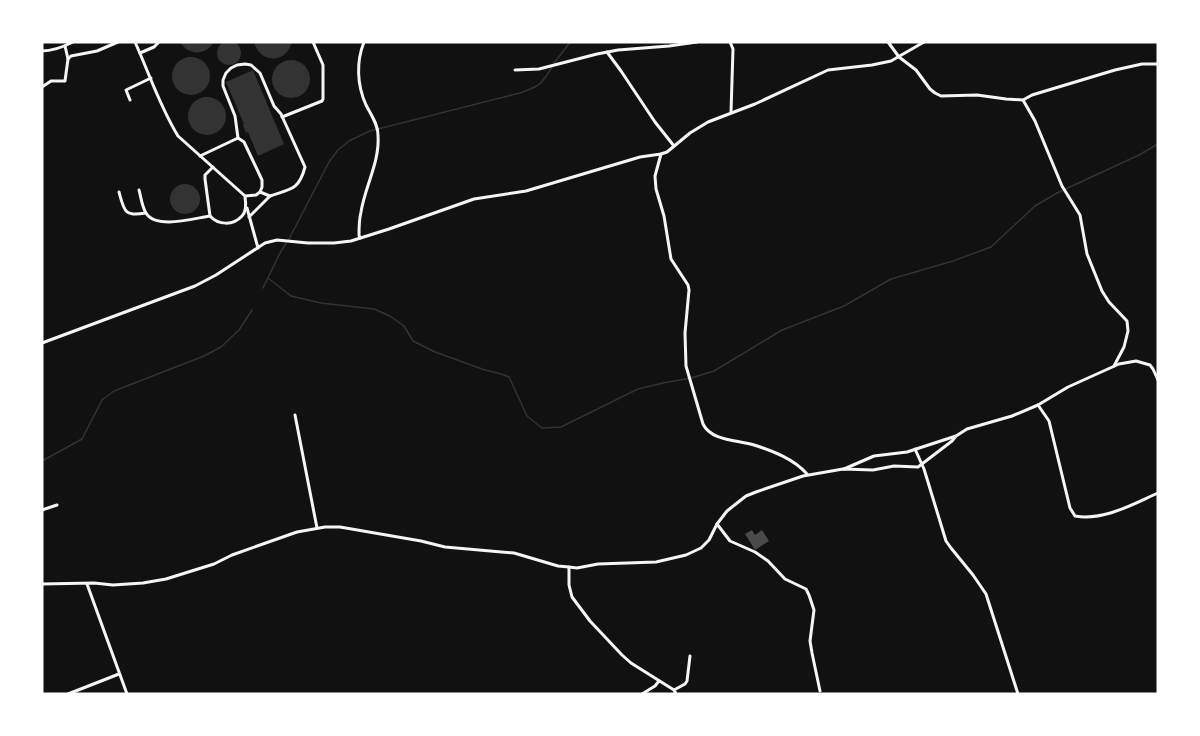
<svg xmlns="http://www.w3.org/2000/svg" width="1200" height="736" viewBox="0 0 1200 736" font-family="'Fira Sans Condensed',sans-serif">
	<style>
		.water { fill: #333 }
		.lines { fill: none; stroke-linecap: round; stroke-linejoin: round }
		.stream { stroke: #333; stroke-width: 1.5 }
		.building { fill: #4a4a4a }
		.minor { stroke: #f5f5f5; stroke-width: 3 }
	</style>
	<rect width="100%" height="100%" fill="#111"/>
	<!-- water -->
	<g class="water">
		<circle cx="229" cy="53" r="12"/>
		<path d="M 180,42 L 214,42 C 205,56 189,56 180,42 Z"/>
		<path d="M 254,42 L 292,42 C 286,64 260,64 254,42 Z"/>
		<circle cx="191" cy="76" r="19"/>
		<circle cx="291" cy="79" r="19"/>
		<path d="M 253,70 L 284,144 L 258,156 L 248,132 L 246,133 L 243,125 L 244,124 L 226,82 Z"/>
		<circle cx="207" cy="116" r="19"/>
		<circle cx="185" cy="199" r="15"/>
	</g>
	<g class="lines">
		<!-- stream -->
		<g class="stream">
			<path d="M 554,63 L 568,45 L 571,42"/>
			<path d="M 289,239 L 329,162 L 338,150 L 349,141 L 370,131 L 520,93 C 540,86 541,85 552,67"/>
			<path d="M 268,278 L 291,296 L 321,303 L 374,309 L 390,316 L 404,326 L 413,341 L 435,352 L 485,370 L 501,374 L 509,377 L 527,416 L 542,428 L 561,427 L 638,389 L 663,383 L 691,378 L 714,371 L 782,330 L 844,306 L 891,279 L 953,261 L 991,247 L 1035,206 L 1057,193 L 1139,155 L 1158,144"/>
			<path d="M 263,288 L 279,255 L 286,243"/>
			<path d="M 42,461 L 82,439 L 102,400 L 114,391 L 204,356 L 221,347 L 239,330 L 252,310"/>
		</g>
	</g>
	<!-- building -->
	<path class="building" d="M 752,530 L 755,535 L 762,530 L 769,541 L 755,550 L 745,534 Z"/>
	<g class="lines">
		<!-- minor -->
		<g class="minor">
			<path d="M 135,42 C 149,73 160,107 178,136 L 245,196 L 256,195 L 260,192 L 270,196 C 291,189 299,190 305,167 L 281,114 L 274,106 L 260,73 L 251,65 L 245,64 L 237,65 L 231,68 L 226,73 L 223,80 L 223,86 L 235,116 L 238,138 L 244,142 L 262,180 L 262,187 L 260,192"/>
			<path d="M 730,42 L 733,49 L 731,112"/>
			<path d="M 888,42 L 899,57 L 916,70 L 930,89 L 935,93 L 941,96 L 977,95 L 1006,99 L 1023,100 L 1032,95 L 1115,70 L 1142,64 L 1158,64"/>
			<path d="M 65,46 L 68,59"/>
			<path d="M 42,51 C 53,51 63,47 73,42"/>
			<path d="M 607,52 L 621,71 L 655,122 L 674,146"/>
			<path d="M 140,53 L 154,47 L 159,42"/>
			<path d="M 515,70 L 539,69 L 597,54 L 618,50 L 669,46 L 697,42"/>
			<path d="M 42,87 L 51,81 L 65,81 L 68,59 L 71,56 L 97,51 L 118,42"/>
			<path d="M 130,100 L 126,90 L 151,78"/>
			<path d="M 1023,100 L 1035,121 L 1062,186 L 1080,215 L 1087,254 L 1102,291 L 1109,302 L 1127,321 L 1128,331 L 1124,347 L 1114,366"/>
			<path d="M 282,117 L 322,101 L 323,99 L 323,65 L 313,42"/>
			<path d="M 661,154 L 655,176 L 656,189 L 664,216 L 671,259 L 688,285 L 689,290 L 685,333 L 686,366 L 703,424 C 711,441 738,440 754,445 C 773,451 794,459 807,474"/>
			<path d="M 200,156 L 238,138"/>
			<path d="M 213,167 L 205,175 L 205,179 L 210,216 C 218,225 233,226 242,216 C 247,211 246,203 245,197"/>
			<path d="M 139,190 C 141,197 142,207 146,213 C 156,230 195,218 210,216"/>
			<path d="M 119,192 C 124,210 124,217 145,213"/>
			<path d="M 247,208 L 258,248"/>
			<path d="M 249,217 L 270,196"/>
			<path d="M 360,238 L 359,235 C 359,228 359,220 361,212 C 365,186 380,162 378,135 C 378,124 371,115 366,105 C 357,85 356,62 364,42"/>
			<path d="M 42,343 L 195,286 L 216,275 L 265,243 L 277,240 L 308,243 L 334,243 L 351,241 L 389,229 L 474,199 L 526,191 L 640,157 L 661,154 L 667,152 L 690,133 L 708,122 L 755,104 L 828,70 L 872,65 L 891,61 L 924,42"/>
			<path d="M 1038,405 L 1049,421 L 1070,508 L 1075,516 C 1104,521 1133,504 1158,493"/>
			<path d="M 295,415 L 317,528"/>
			<path d="M 915,449 L 924,469 L 946,541 L 951,548 L 973,575 L 986,594 L 1018,694"/>
			<path d="M 844,469 L 874,456 L 907,452 L 956,436 L 967,429 L 1012,416 L 1038,405 L 1068,387 L 1119,364 L 1136,361 L 1150,365 L 1153,369 L 1158,380"/>
			<path d="M 42,510 L 57,505"/>
			<path d="M 717,524 L 730,541 L 755,552 L 768,561 L 785,579 L 806,589 L 809,595 L 814,610 L 810,641 L 812,653 L 820,691"/>
			<path d="M 569,567 L 569,585 L 572,597 L 590,621 L 622,655 L 631,663 L 674,690 L 676,694"/>
			<path d="M 42,584 L 94,583 L 113,585 L 143,583 L 166,579 L 214,564 L 232,555 L 297,532 L 325,527 L 340,527 L 421,541 L 445,547 L 514,553 L 558,566 L 569,567 L 577,568 L 598,564 L 656,562 L 686,555 L 701,548 L 709,540 L 717,524 L 727,511 L 746,496 L 756,492 L 803,476 L 843,469 L 873,470 L 894,466 L 918,467 L 952,441 L 956,436"/>
			<path d="M 87,584 L 127,694"/>
			<path d="M 674,690 L 685,684 L 687,681 L 690,656"/>
			<path d="M 68,694 L 119,674"/>
			<path d="M 642,694 L 655,686 L 659,681"/>
		</g>
	</g>
	<!-- border -->
	<rect width="1200" height="736" fill="none" stroke="#ffffff" stroke-width="87"/>
</svg>
